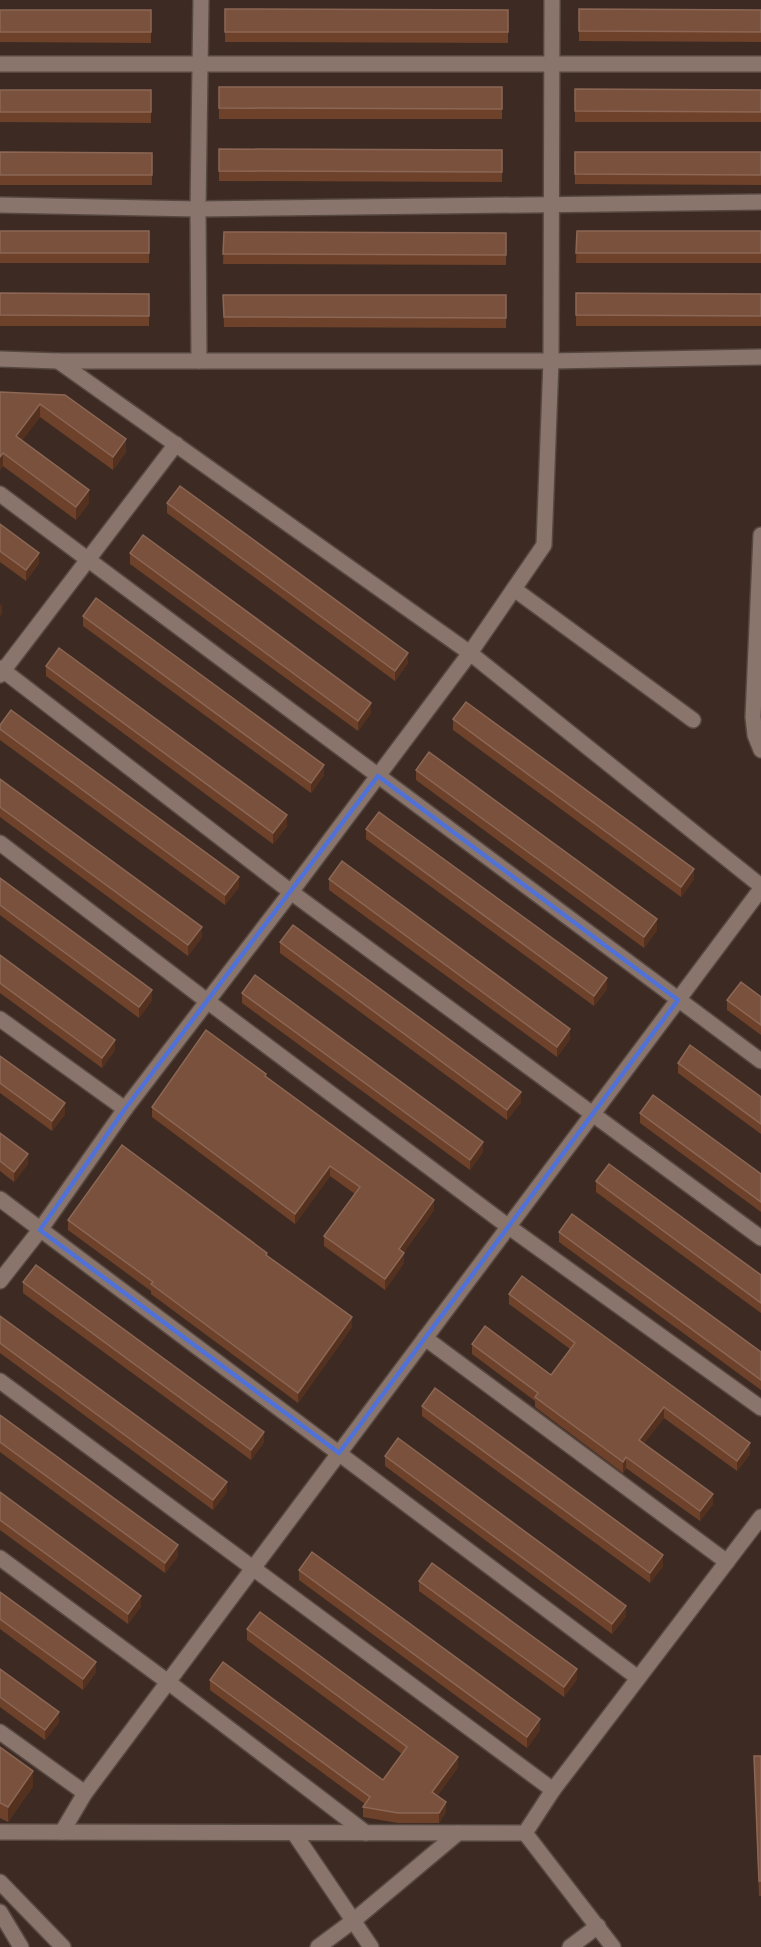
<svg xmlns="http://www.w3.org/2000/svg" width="761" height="1947" viewBox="0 0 761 1947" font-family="'Sofia Sans Condensed',sans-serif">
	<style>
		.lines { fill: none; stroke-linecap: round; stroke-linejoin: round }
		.minor-casing { stroke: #564841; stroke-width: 18 }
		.minor { stroke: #8a756c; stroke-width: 15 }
		.wall { fill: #6d412a }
		.shaded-wall { fill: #54311f }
		.building { fill: #7a513d; stroke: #8c6755; stroke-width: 1.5 }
		.marked { fill: none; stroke: #5072d8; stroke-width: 4.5; stroke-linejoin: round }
	</style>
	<rect width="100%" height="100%" fill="#3d2b23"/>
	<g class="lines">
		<!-- minor casing -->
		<g class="minor-casing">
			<g id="minor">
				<path d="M 0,64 C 254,62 507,66 761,64"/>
				<path d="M 0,205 L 198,209 L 761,202"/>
				<path d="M 0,359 L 58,361 L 551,361 L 761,357"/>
				<path d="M 58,361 L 470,653 L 761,886"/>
				<path d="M 199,361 L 198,209 L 201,0"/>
				<path d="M 0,494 L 761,1061"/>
				<path d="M 761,535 L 753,717 L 755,735 L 761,750"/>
				<path d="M 514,589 L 693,720"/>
				<path d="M 0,668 L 291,892 L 761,1238"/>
				<path d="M 0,675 L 176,444"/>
				<path d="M 0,843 L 207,1001 L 509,1227 L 761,1408"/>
				<path d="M 0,1019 L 125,1109"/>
				<path d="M 0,1199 L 638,1678"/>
				<path d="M 0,1281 L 40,1230 L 125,1109 L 291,892 L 470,653 L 544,545 L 551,361 L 552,0"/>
				<path d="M 425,1338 L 727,1562"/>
				<path d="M 0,1381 L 553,1790"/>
				<path d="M 0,1558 L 168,1682 L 366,1833"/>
				<path d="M 0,1732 L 85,1793"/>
				<path d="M 0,1832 L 525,1833"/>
				<path d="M 62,1832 L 85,1793 L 761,889"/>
				<path d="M 294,1833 L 371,1947"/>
				<path d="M 525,1833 L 553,1790 L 761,1517"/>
				<path d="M 525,1833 L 613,1947"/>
				<path d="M 0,1882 L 63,1947"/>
				<path d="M 0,1912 L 21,1947"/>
				<path d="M 318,1947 L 353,1921 L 458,1833"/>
				<path d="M 570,1947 L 598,1926"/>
			</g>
		</g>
		<!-- minor -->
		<use href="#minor" class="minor"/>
	</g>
	<!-- wall -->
	<g class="wall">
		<path d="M 225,9 L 508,10 L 508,43 L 225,42 Z"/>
		<path d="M 579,9 L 761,10 L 761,42 L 579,41 Z"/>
		<path d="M 0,10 L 151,10 L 151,43 L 0,42 Z"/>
		<rect x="219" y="87" width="283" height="32"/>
		<path d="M 575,89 L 761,90 L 761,122 L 575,122 Z"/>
		<path d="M 0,90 L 151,90 L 151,123 L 0,122 Z"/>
		<path d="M 219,149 L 502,150 L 502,182 L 219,181 Z"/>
		<path d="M 0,152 L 152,153 L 152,185 L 0,185 Z"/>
		<path d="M 575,152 L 761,152 L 761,185 L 575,184 Z"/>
		<rect x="0" y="231" width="149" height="32"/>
		<path d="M 577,231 L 761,231 L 761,263 L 576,263 Z"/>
		<path d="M 224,232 L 506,233 L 506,265 L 223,264 Z"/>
		<path d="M 0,293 L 149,294 L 149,326 L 0,326 Z"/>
		<path d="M 576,293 L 761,294 L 761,326 L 576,326 Z"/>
		<path d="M 223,295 L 506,295 L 506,328 L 224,327 Z"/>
		<path d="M 0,392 L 65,395 L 126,452 L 113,470 L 40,417 L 22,440 L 89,503 L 76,520 L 3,466 L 0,470 Z"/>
		<path d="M 167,503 L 408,663 L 395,681 L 167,513 Z"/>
		<path d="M 0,524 L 39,563 L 26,581 L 0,562 Z"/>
		<path d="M 130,553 L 371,713 L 358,731 L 130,564 Z"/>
		<path d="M 83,616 L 324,775 L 311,793 L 83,626 Z"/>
		<path d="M 46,666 L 287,826 L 273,844 L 46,676 Z"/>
		<path d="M 453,719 L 694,879 L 681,897 L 453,730 Z"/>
		<path d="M 0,725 L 239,887 L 225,905 L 0,740 Z"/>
		<path d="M 416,770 L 657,930 L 644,948 L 416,780 Z"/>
		<path d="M 0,779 L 202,937 L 188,956 L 0,817 Z"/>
		<path d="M 366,829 L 607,989 L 594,1006 L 366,839 Z"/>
		<path d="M 0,878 L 152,1000 L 139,1018 L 0,915 Z"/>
		<path d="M 329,879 L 570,1039 L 557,1057 L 329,890 Z"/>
		<path d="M 280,942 L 521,1102 L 507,1120 L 280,953 Z"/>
		<path d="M 0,955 L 115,1050 L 102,1068 L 0,993 Z"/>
		<path d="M 242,993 L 483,1152 L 470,1170 L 242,1003 Z"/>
		<path d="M 761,997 L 761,1035 L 727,1010 L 727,1000 Z"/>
		<path d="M 0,1056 L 65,1114 L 52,1131 L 0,1093 Z"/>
		<path d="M 678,1063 L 761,1097 L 761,1134 L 678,1073 Z"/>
		<path d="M 266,1076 L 434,1210 L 404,1252 L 404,1263 L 385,1290 L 324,1246 L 324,1236 L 355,1194 L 330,1176 L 295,1224 L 152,1117 L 152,1107 Z"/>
		<path d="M 640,1113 L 761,1174 L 761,1212 L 640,1123 Z"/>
		<path d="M 0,1133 L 28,1164 L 14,1182 L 0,1171 Z"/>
		<path d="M 596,1181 L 761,1275 L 761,1313 L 596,1192 Z"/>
		<path d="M 68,1220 L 267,1256 L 352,1327 L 298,1403 L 151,1294 L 151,1291 L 68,1230 Z"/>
		<path d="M 559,1232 L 761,1352 L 761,1390 L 559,1242 Z"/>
		<path d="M 23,1282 L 264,1442 L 251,1460 L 23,1293 Z"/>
		<path d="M 509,1294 L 750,1454 L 737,1471 L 664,1418 L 644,1443 L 713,1504 L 700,1521 L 626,1468 L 623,1473 L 535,1407 L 535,1401 L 472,1354 L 472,1344 L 551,1375 L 570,1349 L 509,1304 Z"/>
		<path d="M 0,1316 L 227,1492 L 213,1510 L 0,1353 Z"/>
		<path d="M 422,1406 L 663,1566 L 650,1583 L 422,1416 Z"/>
		<path d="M 0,1415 L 178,1556 L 165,1573 L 0,1452 Z"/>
		<path d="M 385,1456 L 626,1616 L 612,1634 L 385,1466 Z"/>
		<path d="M 0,1492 L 141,1606 L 128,1624 L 0,1530 Z"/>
		<path d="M 299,1570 L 540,1730 L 527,1748 L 299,1580 Z"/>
		<path d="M 419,1581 L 577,1679 L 564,1697 L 419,1591 Z"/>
		<path d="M 0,1592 L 96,1672 L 83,1690 L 0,1629 Z"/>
		<path d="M 247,1629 L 458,1767 L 437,1796 L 446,1812 L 439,1823 L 398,1823 L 363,1817 L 363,1807 L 365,1804 L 210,1690 L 210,1680 L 383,1780 L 402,1754 L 247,1640 Z"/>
		<path d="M 0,1669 L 59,1722 L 45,1740 L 0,1707 Z"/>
		<path d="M 0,1747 L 33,1786 L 8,1822 L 0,1818 Z"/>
		<path d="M 754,1756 L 761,1756 L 761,1896 L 759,1896 Z"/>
	</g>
	<!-- shaded-wall -->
	<g class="shaded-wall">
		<path d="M 40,404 L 40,417 L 16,449 L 16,436 Z"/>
		<path d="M 126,439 L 126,452 L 113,470 L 113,457 Z"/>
		<path d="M 3,453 L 3,466 L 0,470 L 0,457 Z"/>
		<path d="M 89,490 L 89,503 L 76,520 L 76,507 Z"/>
		<path d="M 39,553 L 39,563 L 26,581 L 26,570 Z"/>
		<path d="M 2,603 L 2,613 L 0,617 L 0,606 Z"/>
		<path d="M 408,653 L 408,663 L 395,681 L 395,671 Z"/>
		<path d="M 371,703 L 371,713 L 358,731 L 358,721 Z"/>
		<path d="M 324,765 L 324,775 L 311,793 L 311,783 Z"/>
		<path d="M 287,815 L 287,826 L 273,844 L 273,833 Z"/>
		<path d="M 694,869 L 694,879 L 681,897 L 681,887 Z"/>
		<path d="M 239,877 L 239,887 L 225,905 L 225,895 Z"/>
		<path d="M 657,919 L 657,930 L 644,948 L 644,937 Z"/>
		<path d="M 202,927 L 202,937 L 188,956 L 188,945 Z"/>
		<path d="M 607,978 L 607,989 L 594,1006 L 594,996 Z"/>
		<path d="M 152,990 L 152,1000 L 139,1018 L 139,1007 Z"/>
		<path d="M 570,1029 L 570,1039 L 557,1057 L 557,1047 Z"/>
		<path d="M 115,1040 L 115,1050 L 102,1068 L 102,1058 Z"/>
		<path d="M 521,1092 L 521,1102 L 507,1120 L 507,1110 Z"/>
		<path d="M 65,1103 L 65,1114 L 52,1131 L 52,1121 Z"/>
		<path d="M 483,1142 L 483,1152 L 470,1170 L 470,1160 Z"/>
		<path d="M 28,1154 L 28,1164 L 14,1182 L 14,1172 Z"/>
		<path d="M 330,1166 L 330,1176 L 295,1224 L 295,1214 Z"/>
		<path d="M 434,1200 L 434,1210 L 399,1259 L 399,1249 Z"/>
		<path d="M 404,1253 L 404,1263 L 385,1290 L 385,1279 Z"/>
		<path d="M 352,1317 L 352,1327 L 298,1403 L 298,1393 Z"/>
		<path d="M 664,1407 L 664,1418 L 639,1450 L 639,1440 Z"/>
		<path d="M 264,1432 L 264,1442 L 251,1460 L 251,1450 Z"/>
		<path d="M 750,1443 L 750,1454 L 737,1471 L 737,1461 Z"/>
		<path d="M 626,1457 L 626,1468 L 623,1473 L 623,1462 Z"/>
		<path d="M 227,1482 L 227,1492 L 213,1510 L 213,1500 Z"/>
		<path d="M 713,1494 L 713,1504 L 700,1521 L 700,1511 Z"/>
		<path d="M 178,1545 L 178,1556 L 165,1573 L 165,1563 Z"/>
		<path d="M 663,1555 L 663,1566 L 650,1583 L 650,1573 Z"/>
		<path d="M 141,1596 L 141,1606 L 128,1624 L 128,1614 Z"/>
		<path d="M 626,1606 L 626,1616 L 612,1634 L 612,1624 Z"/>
		<path d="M 96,1662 L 96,1672 L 83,1690 L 83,1679 Z"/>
		<path d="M 577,1669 L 577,1679 L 564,1697 L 564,1687 Z"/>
		<path d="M 59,1712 L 59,1722 L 45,1740 L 45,1730 Z"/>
		<path d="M 540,1719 L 540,1730 L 527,1748 L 527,1737 Z"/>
		<path d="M 458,1757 L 458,1767 L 432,1803 L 432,1792 Z"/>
		<path d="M 33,1771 L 33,1786 L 8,1822 L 8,1807 Z"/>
		<path d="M 446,1802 L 446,1812 L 439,1823 L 439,1813 Z"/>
	</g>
	<!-- building -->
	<g class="building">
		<path d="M 225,9 L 508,10 L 508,32 L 225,32 Z"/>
		<path d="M 579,9 L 761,10 L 761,32 L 579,31 Z"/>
		<rect x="0" y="10" width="151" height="22"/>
		<path d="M 219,87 L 502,87 L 502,109 L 219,108 Z"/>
		<path d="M 575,89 L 761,90 L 761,112 L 575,111 Z"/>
		<rect x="0" y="90" width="151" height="22"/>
		<path d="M 219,149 L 502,150 L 502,172 L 219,171 Z"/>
		<path d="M 0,152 L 152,153 L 152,175 L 0,175 Z"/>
		<path d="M 575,152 L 761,152 L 761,175 L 575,174 Z"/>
		<rect x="0" y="231" width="149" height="22"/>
		<path d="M 577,231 L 761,231 L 761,253 L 576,253 Z"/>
		<path d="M 224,232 L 506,233 L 506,255 L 223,254 Z"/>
		<path d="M 0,293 L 149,294 L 149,316 L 0,315 Z"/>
		<path d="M 576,293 L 761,294 L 761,316 L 576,315 Z"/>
		<path d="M 223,295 L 506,295 L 506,318 L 224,317 Z"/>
		<path d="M 0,392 L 65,395 L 126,439 L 113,457 L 40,404 L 16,436 L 89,490 L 76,507 L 3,453 L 0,457 Z"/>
		<path d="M 180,486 L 408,653 L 395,671 L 167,503 Z"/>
		<path d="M 0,524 L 39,553 L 26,570 L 0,551 Z"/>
		<path d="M 143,535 L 371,703 L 358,721 L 130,553 Z"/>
		<path d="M 96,598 L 324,765 L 311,783 L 83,616 Z"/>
		<path d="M 59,648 L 287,815 L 273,833 L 46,666 Z"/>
		<path d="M 466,702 L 694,869 L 681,887 L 453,719 Z"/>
		<path d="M 11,710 L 239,877 L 225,895 L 0,729 L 0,725 Z"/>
		<path d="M 429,752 L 657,919 L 644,937 L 416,770 Z"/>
		<path d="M 0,779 L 202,927 L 188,945 L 0,807 Z"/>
		<path d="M 379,812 L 607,978 L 594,996 L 366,829 Z"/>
		<path d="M 342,861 L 570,1029 L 557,1047 L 329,879 Z"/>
		<path d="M 0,878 L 152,990 L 139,1007 L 0,905 Z"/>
		<path d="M 293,925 L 521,1092 L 507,1110 L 280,942 Z"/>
		<path d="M 0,955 L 115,1040 L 102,1058 L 0,983 Z"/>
		<path d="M 255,975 L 483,1142 L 470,1160 L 242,993 Z"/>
		<path d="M 741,982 L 761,997 L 761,1025 L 727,1000 Z"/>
		<path d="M 206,1030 L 266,1074 L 265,1076 L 434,1200 L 399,1249 L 404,1253 L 385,1279 L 324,1236 L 360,1187 L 330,1166 L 295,1214 L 152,1107 Z"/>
		<path d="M 690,1045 L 761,1097 L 761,1124 L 678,1063 Z"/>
		<path d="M 0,1056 L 65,1103 L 52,1121 L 0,1083 Z"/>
		<path d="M 653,1095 L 761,1174 L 761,1202 L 640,1113 Z"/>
		<path d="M 0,1133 L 28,1154 L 14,1172 L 0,1161 Z"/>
		<path d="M 122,1145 L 267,1253 L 266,1255 L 352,1317 L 298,1393 L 151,1284 L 153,1282 L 68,1220 Z"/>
		<path d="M 609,1164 L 761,1275 L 761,1303 L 596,1181 Z"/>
		<path d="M 572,1214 L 761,1352 L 761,1380 L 559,1232 Z"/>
		<path d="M 36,1265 L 264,1432 L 251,1450 L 23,1282 Z"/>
		<path d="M 522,1276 L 750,1443 L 737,1461 L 664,1407 L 639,1440 L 713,1494 L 700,1511 L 626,1457 L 623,1462 L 535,1397 L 538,1393 L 472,1344 L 485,1326 L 551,1375 L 575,1343 L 509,1294 Z"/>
		<path d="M 0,1316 L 227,1482 L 213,1500 L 0,1343 Z"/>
		<path d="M 435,1388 L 663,1555 L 650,1573 L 422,1406 Z"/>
		<path d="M 0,1415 L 178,1545 L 165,1563 L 0,1442 Z"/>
		<path d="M 398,1438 L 626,1606 L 612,1624 L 385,1456 Z"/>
		<path d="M 0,1492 L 141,1596 L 128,1614 L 0,1520 Z"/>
		<path d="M 312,1552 L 540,1719 L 527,1737 L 299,1570 Z"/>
		<path d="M 432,1563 L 577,1669 L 564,1687 L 419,1581 Z"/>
		<path d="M 0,1592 L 96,1662 L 83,1679 L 0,1619 Z"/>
		<path d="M 260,1612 L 458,1757 L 432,1792 L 446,1802 L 439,1813 L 398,1813 L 363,1807 L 370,1797 L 210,1680 L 223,1662 L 383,1780 L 407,1747 L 247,1629 Z"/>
		<path d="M 0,1669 L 59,1712 L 45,1730 L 0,1697 Z"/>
		<path d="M 0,1747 L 33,1771 L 8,1807 L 0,1803 Z"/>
		<path d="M 754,1756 L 761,1756 L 761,1881 L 759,1881 Z"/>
	</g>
	<!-- marked area -->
	<path class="marked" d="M 378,776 L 678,1000 L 339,1453 L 40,1230 L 125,1109 Z"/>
</svg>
